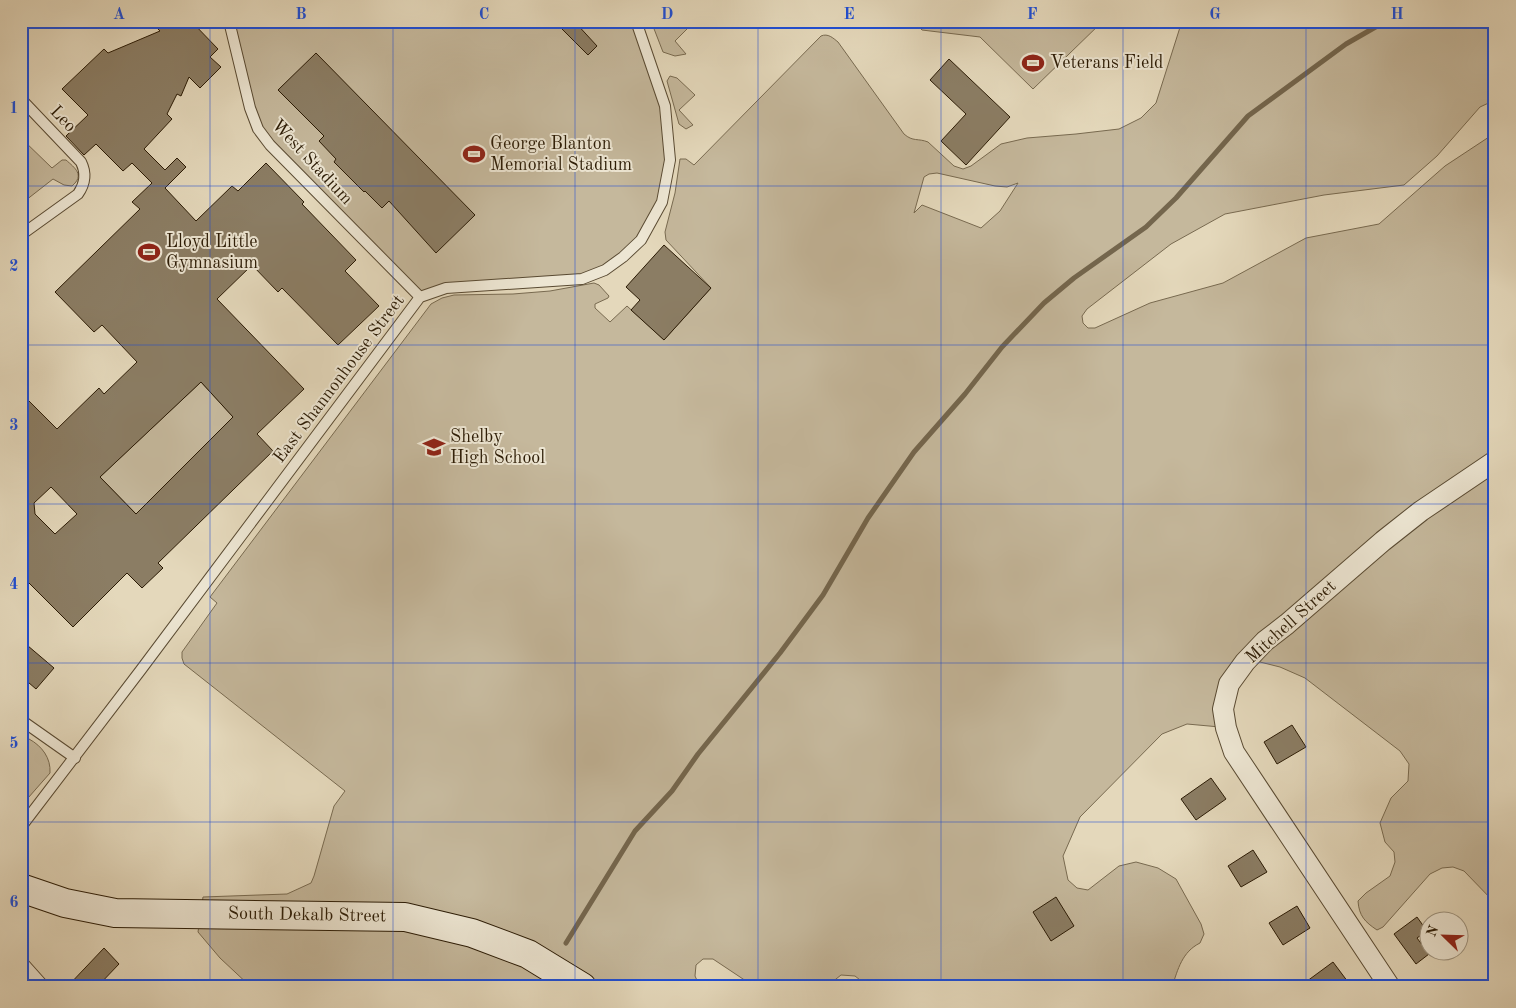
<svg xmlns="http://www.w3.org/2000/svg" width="1516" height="1008" viewBox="0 0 1516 1008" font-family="'Old Standard TT',serif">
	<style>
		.green { fill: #c5b89c; stroke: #786a50; fill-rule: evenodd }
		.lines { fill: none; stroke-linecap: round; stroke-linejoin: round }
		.stream { stroke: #74664d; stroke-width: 5 }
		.building { fill: #8b7d64; stroke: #2b1b05; fill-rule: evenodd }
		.lane-casing { stroke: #594a32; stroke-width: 12 }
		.street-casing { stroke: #594a32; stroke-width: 22 }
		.secondary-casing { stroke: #2b1b05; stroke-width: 30 }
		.lane { stroke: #ede6d3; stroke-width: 10 }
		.street { stroke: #ede6d3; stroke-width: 20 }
		.secondary { stroke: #ede6d3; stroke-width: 28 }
		.grid { fill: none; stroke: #1d4ed8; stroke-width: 1; stroke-opacity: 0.55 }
		.labels { text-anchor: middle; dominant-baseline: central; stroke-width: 4; stroke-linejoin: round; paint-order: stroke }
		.poi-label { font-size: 18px; fill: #2b1b05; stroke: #ede6d3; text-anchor: start }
		.street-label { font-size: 18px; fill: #2b1b05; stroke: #ede6d3 }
		.neatline { fill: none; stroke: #1d4ed8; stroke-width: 2 }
		.grid-label { font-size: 16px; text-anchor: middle; font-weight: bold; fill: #1d4ed8 }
	</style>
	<rect width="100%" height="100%" fill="#e4d8bb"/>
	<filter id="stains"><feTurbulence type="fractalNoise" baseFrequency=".004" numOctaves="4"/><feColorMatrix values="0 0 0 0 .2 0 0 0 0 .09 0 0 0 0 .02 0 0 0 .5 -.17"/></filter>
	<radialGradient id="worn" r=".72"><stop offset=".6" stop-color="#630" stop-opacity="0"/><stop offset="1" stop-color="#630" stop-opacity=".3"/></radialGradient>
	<!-- green -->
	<g class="green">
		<path d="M 229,21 L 636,21 L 665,106 L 670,160 L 662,202 L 623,257 L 582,279 L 446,288 L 420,297 L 258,129 Z"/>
		<path d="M 651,21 L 695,21 L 675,41 L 686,54 L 675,56 L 663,52 Z"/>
		<path d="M 913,21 L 1103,21 L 1033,89 L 980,37 L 922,30 Z"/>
		<path d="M 1182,21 L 1495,21 L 1495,100 L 1480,107 L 1437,156 L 1404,185 L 1324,195 L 1225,214 L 1171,244 L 1087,309 L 1082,316 L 1083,323 L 1088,328 L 1095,328 L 1150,303 L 1223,283 L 1306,238 L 1379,224 L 1445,166 L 1495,133 L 1495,903 L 1464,871 L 1453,867 L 1442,868 L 1430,874 L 1383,927 L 1377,930 C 1365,922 1359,916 1358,901 L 1366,893 L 1390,876 L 1395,862 L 1394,852 L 1385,842 L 1380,823 L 1391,798 L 1408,781 L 1409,764 L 1400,751 L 1305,678 L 1280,667 L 1244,658 L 1220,727 L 1187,724 L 1162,734 L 1080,817 L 1063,856 L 1068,880 L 1077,888 L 1088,890 L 1119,866 L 1136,862 L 1158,868 L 1176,879 L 1201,924 L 1204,934 L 1200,943 C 1182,952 1178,969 1172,987 L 869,987 L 855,976 L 841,975 L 826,987 L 755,987 L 713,959 L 703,959 L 696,965 L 695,976 L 700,987 L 251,987 L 220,958 L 198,932 L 203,897 L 287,894 L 311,883 L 314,876 L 334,806 L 345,791 L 184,664 L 182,658 L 182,652 L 217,603 L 210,597 L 431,304 L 442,298 L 454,295 L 513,294 L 550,291 L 594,283 L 599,285 L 609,296 L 608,298 L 595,304 L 595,308 L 610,322 L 627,306 L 664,340 L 711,288 L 666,240 L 665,232 L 675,193 L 680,159 L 686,159 L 694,165 L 821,36 C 828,33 833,38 838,42 L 904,134 C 913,142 918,138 928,142 L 954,166 L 963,169 L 971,166 L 1001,144 L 1027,138 L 1076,134 L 1119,129 L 1141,118 L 1156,103 ZM 937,173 L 995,186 L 1007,187 L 1018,183 L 1000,211 L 981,228 L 922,205 L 914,213 L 924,177 L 929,174 Z"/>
		<path d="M 670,76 L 677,78 L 695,95 L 679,110 L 693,125 L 686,129 L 679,124 L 667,81 Z"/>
		<path d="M 21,138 L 52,168 L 62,160 L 66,160 C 75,168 85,175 72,186 L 64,185 L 53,179 L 21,204 Z"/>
		<path d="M 201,382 L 233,417 L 136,514 L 100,477 Z"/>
		<path d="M 29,739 C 42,746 51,758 50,773 L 21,806 L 21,741 Z"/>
	</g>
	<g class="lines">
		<!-- stream -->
		<path class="stream" d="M 566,943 L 635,831 L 672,791 L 698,754 L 780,653 L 823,595 L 868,518 L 914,452 L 965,394 L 1002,347 L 1044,303 L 1074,278 L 1146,227 L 1176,198 L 1248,116 L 1346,44 L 1386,21"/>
	</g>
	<!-- building -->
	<g class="building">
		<path d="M 150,21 L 191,21 L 218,49 L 210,57 L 221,67 L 200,88 L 189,77 L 181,96 L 177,94 L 167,114 L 172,119 L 144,149 L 165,170 L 177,158 L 186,167 L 165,188 L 196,221 L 232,186 L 238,191 L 266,163 L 304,202 L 302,204 L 356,260 L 345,271 L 379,306 L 338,345 L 282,288 L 278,292 L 252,265 L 217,299 L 304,389 L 257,434 L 273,451 L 158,563 L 163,568 L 142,588 L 127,573 L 73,627 L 21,575 L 21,393 L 57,429 L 99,388 L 104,394 L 137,362 L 102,325 L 94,332 L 55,292 L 140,209 L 132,202 L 152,183 L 132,163 L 123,171 L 96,144 L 84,155 L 66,136 L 88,115 L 62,89 L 104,49 L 108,53 L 160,31 ZM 201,382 L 233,417 L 136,514 L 100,477 ZM 51,487 L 77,514 L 55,534 L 35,514 L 34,503 Z"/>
		<path d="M 554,21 L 574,21 L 597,46 L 588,55 Z"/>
		<path d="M 316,53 L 475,215 L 436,253 L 389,201 L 382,208 L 365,191 L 364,192 L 334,162 L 336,159 L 319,141 L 324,136 L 278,90 Z"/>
		<path d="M 949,59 L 1010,117 L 966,165 L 941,141 L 966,114 L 930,80 Z"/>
		<path d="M 664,245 L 711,288 L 664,340 L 631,310 L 640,300 L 626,287 Z"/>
		<path d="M 21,640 L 54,668 L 36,689 L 21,676 Z"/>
		<path d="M 1292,725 L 1306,747 L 1277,764 L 1264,742 Z"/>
		<path d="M 1211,778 L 1226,799 L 1196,820 L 1181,799 Z"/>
		<path d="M 1253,850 L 1267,872 L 1241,887 L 1228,866 Z"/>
		<path d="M 1056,897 L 1074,926 L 1051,941 L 1033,912 Z"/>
		<path d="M 1297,906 L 1310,928 L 1283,945 L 1269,923 Z"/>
		<path d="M 1417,917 L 1427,931 L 1417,938 L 1429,954 L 1416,964 L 1394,934 Z"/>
		<path d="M 104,948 L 119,964 L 97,987 L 67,987 Z"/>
		<path d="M 1333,962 L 1348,982 L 1341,987 L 1299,987 Z"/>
	</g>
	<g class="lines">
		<!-- lane casing -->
		<g class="lane-casing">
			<g id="lane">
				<path d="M 229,21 L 250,108 L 258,129 L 270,145 L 420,297"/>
				<path d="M 21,99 L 81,162 C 87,174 85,184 78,194 L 21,235"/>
				<path d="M 21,720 L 75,758"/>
				<path d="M 21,827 L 140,671 L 420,297 L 446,288 L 582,279 L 605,270 L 623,257 L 641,240 L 662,202 L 670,160 L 665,106 L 636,21"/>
			</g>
		</g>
		<!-- street casing -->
		<g class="street-casing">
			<g id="street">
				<path d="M 21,968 L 38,987"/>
				<path d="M 1390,987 L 1234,752 L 1226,728 L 1223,709 L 1229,684 L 1245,662 L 1265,641 L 1287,624 L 1383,541 L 1421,511 L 1495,461"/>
			</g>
		</g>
		<!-- secondary casing -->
		<g class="secondary-casing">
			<path id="secondary" d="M 21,888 L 65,903 L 115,913 L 405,917 L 472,933 L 528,954 L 582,987"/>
		</g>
		<!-- lane -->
		<use href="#lane" class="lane"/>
		<!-- street -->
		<use href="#street" class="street"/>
		<!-- secondary -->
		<use href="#secondary" class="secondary"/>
	</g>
	<!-- grid -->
	<path class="grid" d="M 210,21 L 210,987M 393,21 L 393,987M 575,21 L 575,987M 758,21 L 758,987M 941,21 L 941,987M 1123,21 L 1123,987M 1306,21 L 1306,987M 21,186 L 1495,186M 21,345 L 1495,345M 21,504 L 1495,504M 21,663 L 1495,663M 21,822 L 1495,822"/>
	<!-- icons -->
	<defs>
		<g id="stadium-bare" transform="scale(1.725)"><path d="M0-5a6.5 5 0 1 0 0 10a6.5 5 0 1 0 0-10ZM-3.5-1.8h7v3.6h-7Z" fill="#8f2418" stroke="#ede6d3" stroke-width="2.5" paint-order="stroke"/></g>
		<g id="school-bare" transform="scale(1.725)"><path d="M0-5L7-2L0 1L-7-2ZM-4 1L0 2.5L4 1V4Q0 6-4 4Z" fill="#8f2418" stroke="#ede6d3" stroke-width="2.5" paint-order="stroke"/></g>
	</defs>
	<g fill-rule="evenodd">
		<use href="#stadium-bare" x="1033" y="63"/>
		<use href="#stadium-bare" x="474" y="154"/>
		<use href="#stadium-bare" x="149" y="252"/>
		<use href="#school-bare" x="434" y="447"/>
	</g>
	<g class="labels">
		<!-- poi labels -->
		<g class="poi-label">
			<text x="1050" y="63">Veterans Field</text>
			<text x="490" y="144">George Blanton<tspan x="490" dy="21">Memorial Stadium</tspan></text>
			<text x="166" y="242">Lloyd Little<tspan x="166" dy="21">Gymnasium</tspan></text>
			<text x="450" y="437">Shelby<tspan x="450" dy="21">High School</tspan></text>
		</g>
		<!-- street labels -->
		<g class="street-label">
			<text transform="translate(63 119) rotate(46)">Leo</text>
			<text transform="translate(312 162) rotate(47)">West Stadium</text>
			<text transform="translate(339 379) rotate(-53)">East Shannonhouse Street</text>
			<text transform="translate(1291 622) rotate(-42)">Mitchell Street</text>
			<text transform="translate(307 915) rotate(1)">South Dekalb Street</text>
		</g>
	</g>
	<!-- margin -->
	<rect width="1516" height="1008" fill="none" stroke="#e4d8bb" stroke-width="55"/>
	<!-- north arrow -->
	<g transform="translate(1444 936) rotate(293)"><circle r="24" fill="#ede6d3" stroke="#9f9581"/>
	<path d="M0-4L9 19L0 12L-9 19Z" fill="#8f2418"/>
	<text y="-8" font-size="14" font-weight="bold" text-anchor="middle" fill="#2b1b05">N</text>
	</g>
	<rect x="28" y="28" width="1460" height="952" class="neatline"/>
	<g class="grid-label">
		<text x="119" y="19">A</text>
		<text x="301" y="19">B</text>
		<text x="484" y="19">C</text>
		<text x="667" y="19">D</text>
		<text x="849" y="19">E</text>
		<text x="1032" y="19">F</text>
		<text x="1215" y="19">G</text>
		<text x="1397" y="19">H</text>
		<text x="14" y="113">1</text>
		<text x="14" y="271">2</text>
		<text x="14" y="430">3</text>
		<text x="14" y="589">4</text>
		<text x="14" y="748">5</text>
		<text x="14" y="907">6</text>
	</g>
	<rect width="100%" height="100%" filter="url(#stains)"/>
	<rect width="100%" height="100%" fill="url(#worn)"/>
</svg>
